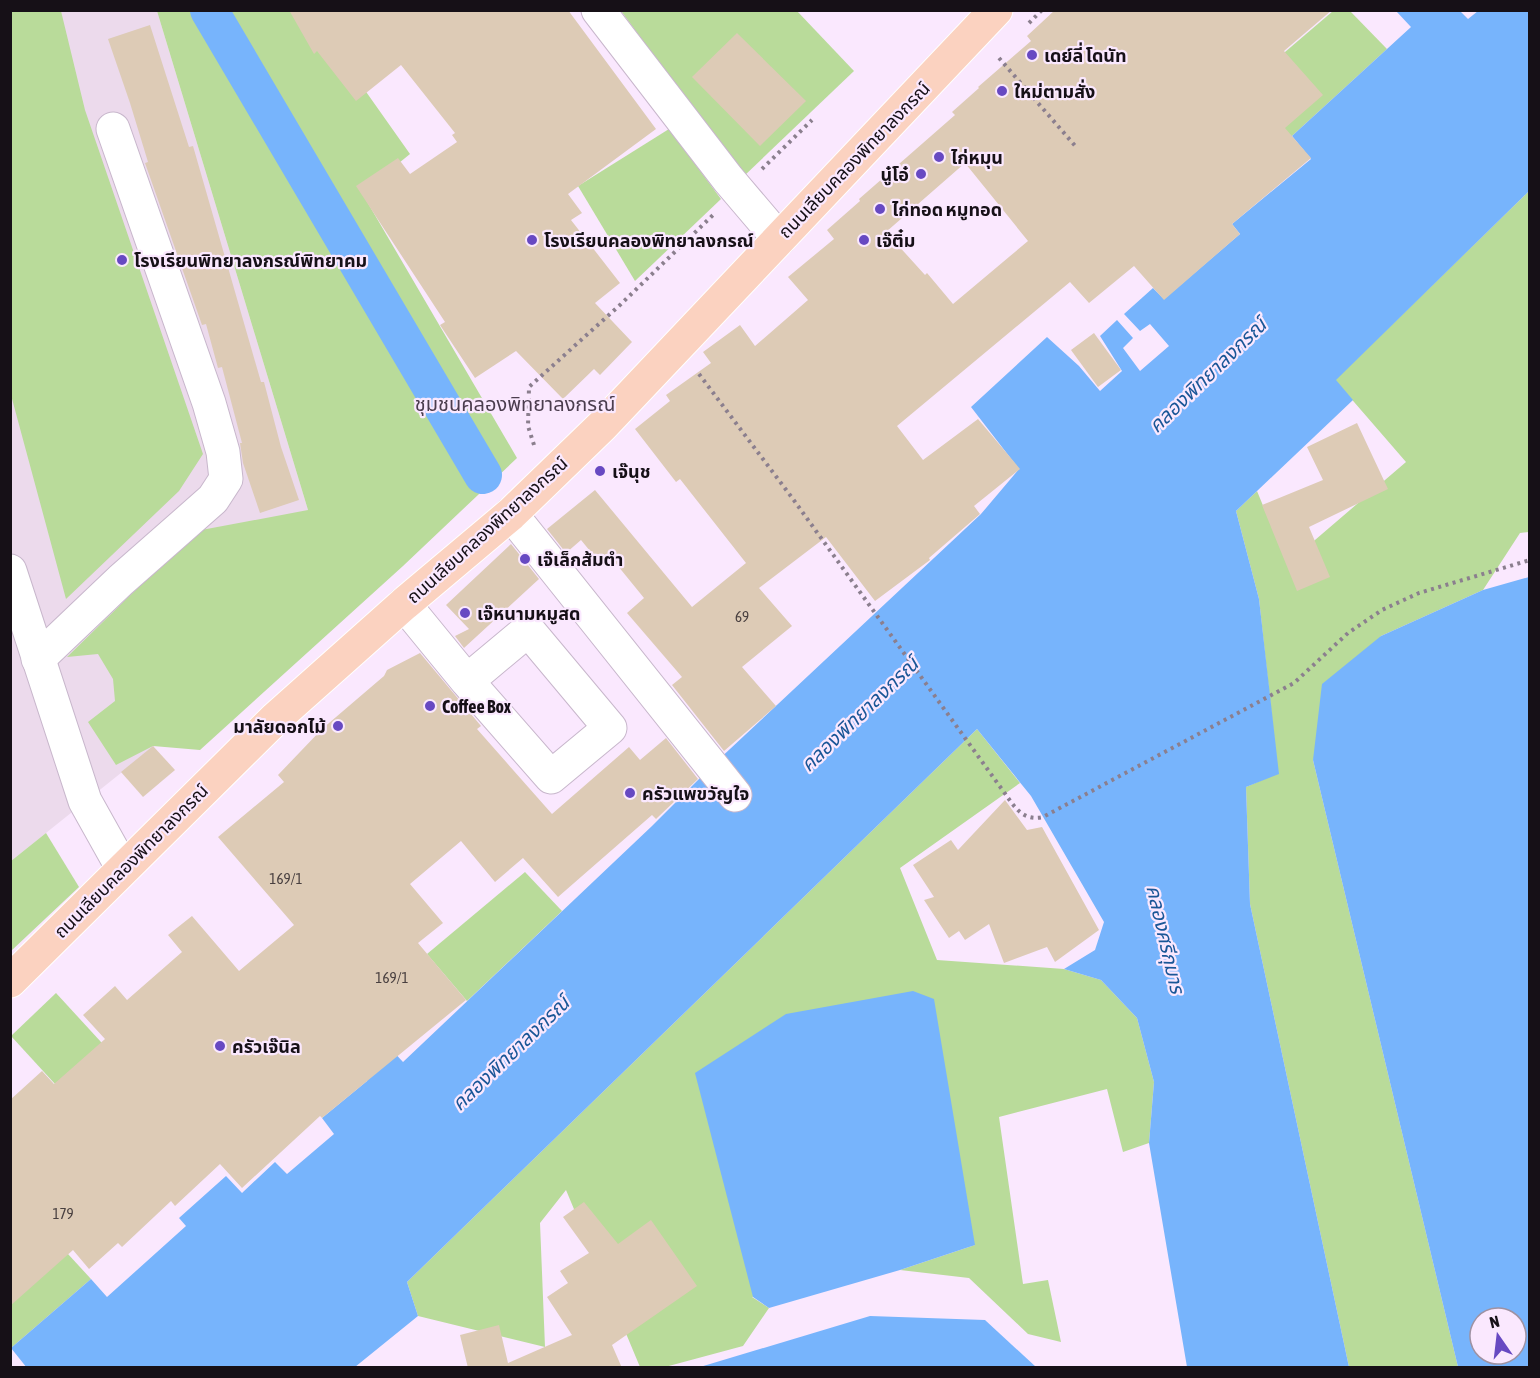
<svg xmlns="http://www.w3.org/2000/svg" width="1540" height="1378" viewBox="0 0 1540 1378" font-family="'Asap Condensed','Noto Sans Thai',sans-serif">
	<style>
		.education { fill: #ecdaec }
		.green { fill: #b9db9a }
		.water { fill: #77b4fc; fill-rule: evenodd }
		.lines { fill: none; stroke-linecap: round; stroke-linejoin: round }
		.canal { stroke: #77b4fc; stroke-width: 38 }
		.building { fill: #ddcbb6; fill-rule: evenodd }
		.minor-casing { stroke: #c8b7cc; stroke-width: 35 }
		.major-casing { stroke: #fff; stroke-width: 35 }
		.path { stroke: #8b7f8e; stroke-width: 4; stroke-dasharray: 3 4.5; stroke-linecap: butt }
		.minor { stroke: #fff; stroke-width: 33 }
		.major { stroke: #fbd2c0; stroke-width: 33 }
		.poi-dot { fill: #6749c2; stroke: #fae8fe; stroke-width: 2 }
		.labels { text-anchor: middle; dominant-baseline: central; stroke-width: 4.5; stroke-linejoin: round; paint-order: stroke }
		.number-label { font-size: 15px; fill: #483f3f }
		.poi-label { font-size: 18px; font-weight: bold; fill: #161017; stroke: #fae8fe; text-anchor: start }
		.street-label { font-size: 18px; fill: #161017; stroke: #fae8fe }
		.water-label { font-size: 20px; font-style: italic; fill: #195697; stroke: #fae8fe }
		.neighbourhood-label { font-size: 20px; fill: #4b3d4e; stroke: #fae8fe }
	</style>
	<rect width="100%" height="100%" fill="#fae8fe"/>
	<!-- education -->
	<path class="education" d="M 11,11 L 157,11 L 308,510 L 332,604 L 11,861 Z"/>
	<!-- green -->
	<g class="green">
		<path d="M 10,11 L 61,11 L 85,110 L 203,454 L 179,491 L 66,599 L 11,395 Z"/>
		<path d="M 157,11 L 309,11 L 410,154 L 362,193 L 517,458 L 403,566 L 200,750 L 153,746 L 116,765 L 88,722 L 115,701 L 113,679 L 98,654 L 67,657 L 196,531 L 308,510 Z"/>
		<path d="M 621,11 L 797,11 L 854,71 L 743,177 Z"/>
		<path d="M 1333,11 L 1350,11 L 1387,49 L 1292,136 L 1243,154 L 1278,58 Z"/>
		<path d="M 669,129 L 721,199 L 635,281 L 578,186 Z"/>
		<path d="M 1529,191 L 1529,532 L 1520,533 L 1483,590 L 1381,636 L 1313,760 L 1458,1367 L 1349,1367 L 1250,904 L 1246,787 L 1278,773 L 1259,599 L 1236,511 L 1257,491 L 1287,564 L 1406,462 L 1335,380 Z"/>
		<path d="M 977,729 L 1020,783 L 900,868 L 937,960 L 1064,969 L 1101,980 L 1137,1018 L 1154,1082 L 1149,1143 L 1123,1152 L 1107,1089 L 999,1117 L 1023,1284 L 1048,1280 L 1061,1342 L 1028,1334 L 969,1278 L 900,1270 L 975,1245 L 752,1297 L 769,1308 L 743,1346 L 665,1367 L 640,1367 L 566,1190 L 540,1223 L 545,1347 L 418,1316 L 407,1282 Z"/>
		<path d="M 46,833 L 79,887 L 11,951 L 11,861 Z"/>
		<path d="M 525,872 L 562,911 L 467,1001 L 427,954 Z"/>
		<path d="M 56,993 L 146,1091 L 55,1084 L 11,1036 Z"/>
		<path d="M 10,1191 L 91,1279 L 11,1348 L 10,1348 Z"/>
	</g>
	<!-- water -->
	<g class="water">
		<path d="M 1396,11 L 1460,11 L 1468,19 L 1478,11 L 1529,11 L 1529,191 L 1336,380 L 1353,400 L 1236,511 L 1259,599 L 1279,774 L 1246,787 L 1250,904 L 1349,1367 L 1187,1367 L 1149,1143 L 1154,1082 L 1137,1018 L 1101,980 L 1064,969 L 1095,950 L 1104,922 L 1031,796 L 977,729 L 407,1282 L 418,1316 L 355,1367 L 27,1368 L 11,1348 L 91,1279 L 107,1297 L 186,1226 L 179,1218 L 226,1176 L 242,1193 L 275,1162 L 287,1174 L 334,1134 L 322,1118 L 367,1081 L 376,1033 L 403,1062 L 652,826 L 715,763 L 981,514 L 1019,469 L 971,407 L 1047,337 L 1079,366 L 1100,391 L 1122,371 L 1100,336 L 1117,320 L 1133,338 L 1123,348 L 1140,371 L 1169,346 L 1150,324 L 1140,331 L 1124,314 L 1153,288 L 1164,299 L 1240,234 L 1232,224 L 1311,159 L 1292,136 L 1411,27 Z"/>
		<path d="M 1529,577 L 1529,1367 L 1458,1367 L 1313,760 L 1322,684 L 1381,636 L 1483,590 ZM 1480,1318 L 1516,1318 L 1516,1354 L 1480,1354 Z"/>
		<path d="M 913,991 L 934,999 L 975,1245 L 900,1270 L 769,1308 L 753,1297 L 695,1073 L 786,1014 Z"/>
		<path d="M 870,1316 L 985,1320 L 1036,1367 L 700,1367 Z"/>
	</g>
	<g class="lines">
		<!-- canal -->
		<path class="canal" d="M 209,10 L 483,475"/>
	</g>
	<!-- building -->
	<g class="building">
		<path d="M 289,10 L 568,10 L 656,129 L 568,194 L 582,213 L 571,220 L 620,283 L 595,303 L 632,342 L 600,375 L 594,369 L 563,399 L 516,351 L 475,378 L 440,325 L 445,322 L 356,186 L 398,158 L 410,174 L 457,142 L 452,135 L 455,133 L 401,65 L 356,101 L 317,51 L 314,54 Z"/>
		<path d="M 1055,10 L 1332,10 L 1284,51 L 1323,95 L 1285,128 L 1311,158 L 1232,224 L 1240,234 L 1164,300 L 1134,266 L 1089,303 L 1070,282 L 897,426 L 923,460 L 978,419 L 1020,469 L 974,506 L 980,514 L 929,558 L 930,560 L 875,601 L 826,537 L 759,588 L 792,626 L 742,667 L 776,706 L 724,751 L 672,685 L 682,677 L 627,613 L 644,598 L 609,555 L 599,562 L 581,540 L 566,553 L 547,529 L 595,490 L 692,607 L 746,563 L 680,479 L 676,482 L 635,429 L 670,401 L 666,395 L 711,363 L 703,352 L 740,325 L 755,346 L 808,300 L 788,277 L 834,239 L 827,230 L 860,201 L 859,199 L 955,115 L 952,112 L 979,88 L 978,87 L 1031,41 L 1027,36 ZM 965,163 L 1028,241 L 953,304 L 927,273 L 925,275 L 886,232 Z"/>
		<path d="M 150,25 L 189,147 L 193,146 L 261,382 L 264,382 L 281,447 L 299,500 L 260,513 L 243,463 L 240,443 L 242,443 L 222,367 L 218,368 L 206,324 L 202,325 L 145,163 L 148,162 L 130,103 L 108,39 Z"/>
		<path d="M 737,33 L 806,101 L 760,146 L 692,77 Z"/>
		<path d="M 1094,333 L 1121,370 L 1098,387 L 1071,350 Z"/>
		<path d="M 1357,423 L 1388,489 L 1309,527 L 1330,577 L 1297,591 L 1262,505 L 1323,480 L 1307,447 Z"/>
		<path d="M 511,544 L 539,579 L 464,648 L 455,636 L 469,629 L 446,605 Z"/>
		<path d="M 420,653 L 481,726 L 477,729 L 552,814 L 629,747 L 640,760 L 666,738 L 698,779 L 656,819 L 652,815 L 558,897 L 523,858 L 495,882 L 461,841 L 410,884 L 443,923 L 418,943 L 466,1000 L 322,1118 L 320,1116 L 242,1188 L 220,1164 L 175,1206 L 171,1201 L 122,1247 L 118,1243 L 89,1269 L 73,1250 L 10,1306 L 10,1100 L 42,1071 L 54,1084 L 105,1039 L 83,1015 L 115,986 L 127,1000 L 182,952 L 168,935 L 192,916 L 239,971 L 294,925 L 218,837 L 284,782 L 278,775 L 322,729 L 384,676 L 387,670 Z"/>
		<path d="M 153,746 L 175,770 L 143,797 L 121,772 Z"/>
		<path d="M 1005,800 L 1027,830 L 1042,827 L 1099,930 L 1055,962 L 1047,947 L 1004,963 L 989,924 L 965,940 L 959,931 L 949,938 L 924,900 L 934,897 L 913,865 L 951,840 L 958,850 Z"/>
		<path d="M 584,1202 L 618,1244 L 651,1220 L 697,1286 L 612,1345 L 622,1368 L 468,1368 L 460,1335 L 499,1325 L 508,1363 L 572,1335 L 547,1297 L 568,1283 L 560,1271 L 589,1253 L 563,1217 Z"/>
	</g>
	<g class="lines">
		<!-- minor casing -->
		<g class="minor-casing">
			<g id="minor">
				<path d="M 598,10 L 728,179 L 779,239"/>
				<path d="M 511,514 L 735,795"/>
				<path d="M 10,571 L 85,801 L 123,869"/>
				<path d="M 404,604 L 467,681 L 551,777 L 610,728 L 528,630 L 467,681"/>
				<path d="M 38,659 L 121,580 L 213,499 L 226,479 L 223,452 L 209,403 L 113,129"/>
			</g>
		</g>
		<!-- major casing -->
		<g class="major-casing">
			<path id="major" d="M 10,981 L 276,718 L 404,604 L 511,514 L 602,426 L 996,10"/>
		</g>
		<!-- path -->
		<g class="path">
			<path d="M 1029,23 L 1042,10"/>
			<path d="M 999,58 L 1077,148"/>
			<path d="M 762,169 L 812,120"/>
			<path d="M 699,374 L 793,499 L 1001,788 C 1013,804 1021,822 1043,817 L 1294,683 L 1348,633 L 1382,610 L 1419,593 L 1530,560"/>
			<path d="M 534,445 L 528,426 L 529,387 L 621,304 L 713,215"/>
		</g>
		<!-- minor -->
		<use href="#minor" class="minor"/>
		<!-- major -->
		<use href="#major" class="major"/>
	</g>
	<!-- markers -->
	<g class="poi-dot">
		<circle cx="1032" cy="55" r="6"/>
		<circle cx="1002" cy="91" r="6"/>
		<circle cx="939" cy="157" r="6"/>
		<circle cx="921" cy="174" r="6"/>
		<circle cx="880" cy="209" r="6"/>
		<circle cx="532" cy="240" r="6"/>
		<circle cx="864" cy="240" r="6"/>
		<circle cx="122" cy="260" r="6"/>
		<circle cx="600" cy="471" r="6"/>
		<circle cx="525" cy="559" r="6"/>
		<circle cx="465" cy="613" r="6"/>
		<circle cx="430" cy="706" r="6"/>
		<circle cx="338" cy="726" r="6"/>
		<circle cx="630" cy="793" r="6"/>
		<circle cx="220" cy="1046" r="6"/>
	</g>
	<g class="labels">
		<!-- number labels -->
		<g class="number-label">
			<text x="742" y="616">69</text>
			<text x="286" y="878">169/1</text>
			<text x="392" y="977">169/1</text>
			<text x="63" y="1213">179</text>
		</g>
		<!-- poi labels -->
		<g class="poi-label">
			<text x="1044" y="55">เดย์ลี่ โดนัท</text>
			<text x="1014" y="91">ใหม่ตามสั่ง</text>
			<text x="951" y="157">ไก่หมุน</text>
			<text x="909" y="174" text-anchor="end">นู๋โอ๋</text>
			<text x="892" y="209">ไก่ทอด หมูทอด</text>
			<text x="544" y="240">โรงเรียนคลองพิทยาลงกรณ์</text>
			<text x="876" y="240">เจ๊ติ๋ม</text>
			<text x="134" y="260">โรงเรียนพิทยาลงกรณ์พิทยาคม</text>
			<text x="612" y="471">เจ๊นุช</text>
			<text x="537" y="559">เจ๊เล็กส้มตำ</text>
			<text x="477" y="613">เจ๊หนามหมูสด</text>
			<text x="442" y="706">Coffee Box</text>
			<text x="326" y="726" text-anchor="end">มาลัยดอกไม้</text>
			<text x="642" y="793">ครัวแพขวัญใจ</text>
			<text x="232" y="1046">ครัวเจ๊นิล</text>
		</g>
		<!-- street labels -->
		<g class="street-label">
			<text transform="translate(854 160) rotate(-46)">ถนนเลียบคลองพิทยาลงกรณ์</text>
			<text transform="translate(487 530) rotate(-42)">ถนนเลียบคลองพิทยาลงกรณ์</text>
			<text transform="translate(131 861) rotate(-45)">ถนนเลียบคลองพิทยาลงกรณ์</text>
		</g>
		<!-- water labels -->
		<g class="water-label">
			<text transform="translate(1207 375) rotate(-44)">คลองพิทยาลงกรณ์</text>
			<text transform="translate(859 714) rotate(-44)">คลองพิทยาลงกรณ์</text>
			<text transform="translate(1166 939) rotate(77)">คลองศรีกุมาร</text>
			<text transform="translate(510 1053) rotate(-44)">คลองพิทยาลงกรณ์</text>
		</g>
		<!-- neighbourhood labels -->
		<g class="neighbourhood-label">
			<text x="515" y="403">ชุมชนคลองพิทยาลงกรณ์</text>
		</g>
	</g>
	<!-- border -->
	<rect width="1540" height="1378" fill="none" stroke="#161017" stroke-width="24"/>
	<!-- north arrow -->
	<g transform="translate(1498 1336) rotate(346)"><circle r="28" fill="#fae8fe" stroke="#9f92a2" stroke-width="1.5"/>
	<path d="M0-4.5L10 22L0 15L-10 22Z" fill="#6749c2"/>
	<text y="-9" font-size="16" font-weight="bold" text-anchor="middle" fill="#161017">N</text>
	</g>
</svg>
